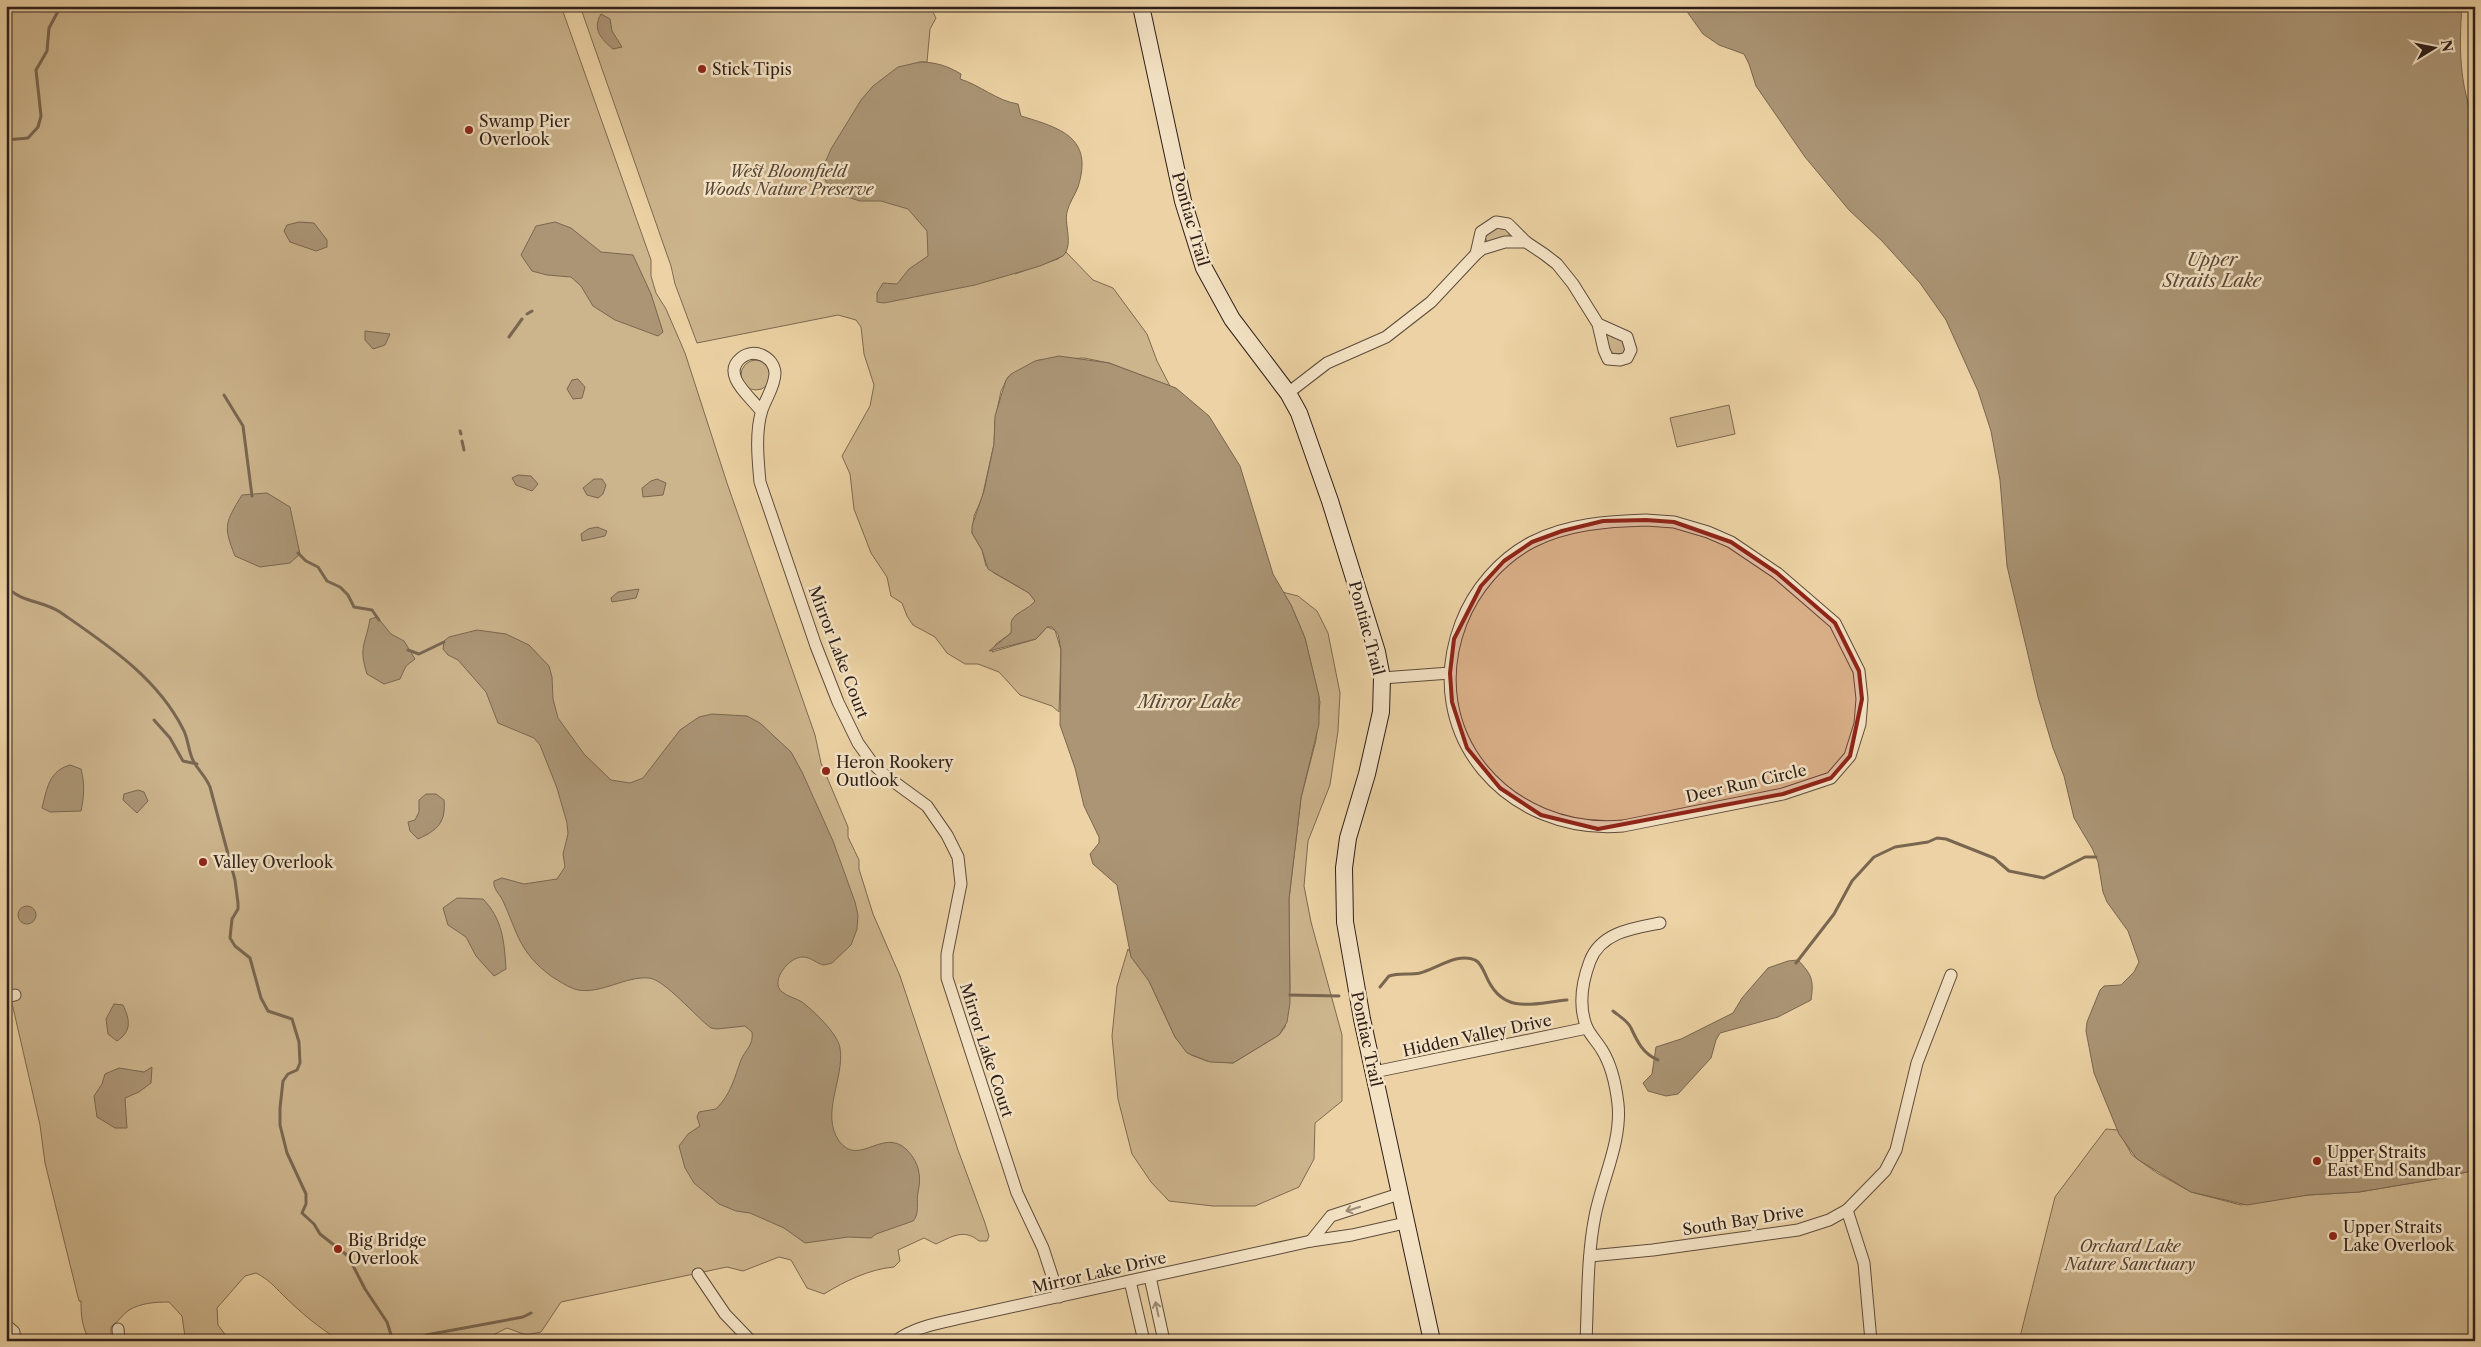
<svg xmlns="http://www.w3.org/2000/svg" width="2481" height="1347" viewBox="0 0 2481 1347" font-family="'Libre Caslon Text',serif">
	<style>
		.green { fill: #ccb48c; stroke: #7d6a52 }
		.water { fill: #ab9575; stroke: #796650 }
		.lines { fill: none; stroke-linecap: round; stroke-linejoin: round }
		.stream { stroke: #796650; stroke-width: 3 }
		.street-casing { stroke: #5e4c3c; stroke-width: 13 }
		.secondary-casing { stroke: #2e1f19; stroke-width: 18 }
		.street { stroke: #f3e2c4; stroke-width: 11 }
		.secondary { stroke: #f3e2c4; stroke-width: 16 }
		.oneway { stroke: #9a8a77 }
		.marked { fill: #8f2418; fill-opacity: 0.2; stroke: #8f2418; stroke-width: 4; stroke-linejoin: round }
		.poi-dot { fill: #8f2418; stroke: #f3e2c4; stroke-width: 2 }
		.labels { text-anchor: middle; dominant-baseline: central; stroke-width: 5; stroke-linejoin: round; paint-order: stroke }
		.poi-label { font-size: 16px; fill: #2e1f19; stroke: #f3e2c4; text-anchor: start }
		.park-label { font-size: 16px; font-style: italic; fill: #564436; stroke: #f3e2c4 }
		.street-label { font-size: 16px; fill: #2e1f19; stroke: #f3e2c4 }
		.water-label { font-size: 18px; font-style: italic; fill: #5a4839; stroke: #f3e2c4 }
	</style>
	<rect width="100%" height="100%" fill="#ecd2a4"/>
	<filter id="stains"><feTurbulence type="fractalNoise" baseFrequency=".004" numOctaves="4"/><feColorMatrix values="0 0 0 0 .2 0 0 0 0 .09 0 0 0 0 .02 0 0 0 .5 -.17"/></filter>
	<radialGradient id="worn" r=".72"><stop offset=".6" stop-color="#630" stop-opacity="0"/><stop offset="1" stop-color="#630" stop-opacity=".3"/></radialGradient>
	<!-- green -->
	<g class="green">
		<path d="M 6,6 L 561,6 L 651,260 L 651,276 L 656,293 L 666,309 L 685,353 L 727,483 L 815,735 L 821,763 L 848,827 L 848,837 L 859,860 L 859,869 L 873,914 L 900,976 L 958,1150 L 985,1223 L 989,1236 L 987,1241 L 979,1241 C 964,1228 951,1237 936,1244 L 924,1238 L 898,1250 L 900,1261 L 894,1267 C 870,1269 845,1281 824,1294 L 807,1288 L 791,1260 L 779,1257 L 743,1271 L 727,1267 L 561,1302 L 541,1332 L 526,1335 L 507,1328 L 495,1334 L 491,1341 L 341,1341 C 320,1329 300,1312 283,1295 C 274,1286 268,1279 256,1273 L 245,1276 L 217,1308 L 218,1325 L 230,1341 L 189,1341 L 185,1337 L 182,1316 L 169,1302 C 155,1302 141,1303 129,1310 C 123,1314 118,1322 111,1327 L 111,1341 L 90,1341 C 82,1328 81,1316 81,1301 L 79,1301 L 45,1163 L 40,1125 L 6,977 Z"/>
		<path d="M 580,6 L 930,6 L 936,18 L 930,29 L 927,62 L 920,62 L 886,78 L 1015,274 L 1058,259 L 1066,252 L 1093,280 L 1113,288 L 1147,334 L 1157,361 L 1170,386 L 1109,363 L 1084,358 L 1039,360 L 1008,377 L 1001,391 L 995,420 L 994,444 L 982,498 L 974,516 L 972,533 L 982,550 L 986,566 L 994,573 L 1029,593 L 1035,601 L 1031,607 L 1016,615 L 1011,633 L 996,644 L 992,652 L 1036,639 L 1047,627 L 1055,630 L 1061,650 L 1059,712 L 1052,706 L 1020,695 L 999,672 L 978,664 L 965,664 L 947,653 L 935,637 L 913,625 L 907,616 L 902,603 L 891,596 L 887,577 L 871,553 L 854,509 L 850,474 L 842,456 L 870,406 L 874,385 L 864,354 L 861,327 L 856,320 L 838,315 L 697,343 L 675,284 L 671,266 Z"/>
		<path d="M 1494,227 L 1506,229 L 1510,236 L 1487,242 L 1485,237 L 1487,231 Z"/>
		<path d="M 1609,334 L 1623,340 L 1626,345 L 1623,354 L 1610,353 L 1606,335 Z"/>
		<circle cx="756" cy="375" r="15"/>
		<path d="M 1729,405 L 1735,434 L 1677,447 L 1670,418 Z"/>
		<path d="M 1282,592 L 1298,596 L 1317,611 L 1328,633 L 1340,693 L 1338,731 L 1330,785 L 1308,841 L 1304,886 L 1311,922 L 1342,1035 L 1342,1101 L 1315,1123 L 1314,1159 L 1299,1187 L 1255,1206 L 1213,1206 L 1169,1201 L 1151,1182 L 1132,1154 L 1118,1099 L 1112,1036 L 1117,986 L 1128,949 L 1149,981 L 1175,1037 L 1191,1055 L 1207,1061 L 1233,1063 L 1279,1035 L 1285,1027 L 1290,989 L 1289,899 L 1301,798 L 1316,740 L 1320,702 L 1305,638 L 1291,605 Z"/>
		<path d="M 2106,1129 L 2118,1130 L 2132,1155 L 2157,1173 L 2191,1192 L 2241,1205 L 2308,1195 L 2359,1192 L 2442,1178 L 2475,1170 L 2475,1341 L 2019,1341 L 2055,1197 Z"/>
	</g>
	<!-- water -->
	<g class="water">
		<path d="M 1683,6 L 2462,6 C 2459,47 2459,84 2475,123 L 2475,1170 L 2442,1178 L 2359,1192 L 2308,1195 L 2247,1205 L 2191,1192 L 2137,1159 L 2119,1134 L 2094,1073 L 2086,1031 L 2087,1022 L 2100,990 L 2104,986 L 2121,985 L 2134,972 L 2139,962 L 2128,931 L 2107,902 L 2103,892 L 2098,862 L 2092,848 L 2074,818 L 2064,776 L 2053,748 L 2038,697 L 2007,566 L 2000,480 L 1991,431 L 1978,391 L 1946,320 L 1920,283 L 1882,241 L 1849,210 L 1805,157 L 1756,86 L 1749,64 L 1744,54 L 1719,45 L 1703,34 Z"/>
		<path d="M 601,14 L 610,19 L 612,31 L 622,47 L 613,49 C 601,39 592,29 601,14 Z"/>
		<path d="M 920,62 C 935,62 948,66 961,74 L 960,79 C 980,85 997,101 1018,104 L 1021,116 C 1060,128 1094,137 1078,187 C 1075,195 1069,203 1067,212 C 1064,226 1074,244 1063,256 L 1040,266 L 975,285 L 884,303 L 877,302 L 877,293 L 883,283 L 897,284 L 909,269 L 928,256 L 927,231 L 908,209 L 881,201 L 860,201 L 844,196 L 830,188 L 823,176 L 824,165 L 831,149 L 861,100 L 873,86 L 898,67 Z"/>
		<path d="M 299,222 L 314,223 L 327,240 L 327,247 L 316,251 L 290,242 L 284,231 L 287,225 Z"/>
		<path d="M 555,222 L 571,228 L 601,252 L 633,255 L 651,294 L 663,332 L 658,336 L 615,320 L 593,306 L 581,286 L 571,277 L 547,275 L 532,271 L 521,255 L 536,226 Z"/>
		<path d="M 365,331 L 390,334 L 385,345 L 373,349 L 365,340 Z"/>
		<path d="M 1059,356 L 1109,363 L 1176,388 L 1209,416 L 1240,466 L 1273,574 L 1291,605 L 1305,638 L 1319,696 L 1319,724 L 1301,798 L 1289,899 L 1290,1003 L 1287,1022 L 1279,1035 L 1233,1063 L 1210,1062 L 1187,1053 L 1175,1037 L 1149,981 L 1131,957 L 1117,885 L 1093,864 L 1090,854 L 1099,843 L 1099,837 L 1084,806 L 1075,768 L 1060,725 L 1061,650 L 1058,634 L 1052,627 L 1047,627 L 1036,639 L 989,651 L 1011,633 C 1012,629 1010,624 1012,620 C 1016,612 1029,609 1035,601 L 1029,593 L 988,569 L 982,550 L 972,533 L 972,526 L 984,491 L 994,444 L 995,416 L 1006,380 L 1011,374 L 1035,361 Z"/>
		<path d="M 578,379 L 585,387 L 582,398 L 573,399 L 567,389 L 572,380 Z"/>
		<path d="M 518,475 L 531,476 L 538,484 L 532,491 L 516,485 L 512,478 Z"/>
		<path d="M 594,479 L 602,479 L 606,485 L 603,494 L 598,498 L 587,495 L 583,488 Z"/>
		<path d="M 657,479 L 666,483 L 663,495 L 643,497 L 642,488 L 651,481 Z"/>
		<path d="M 267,493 L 290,507 L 300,554 L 290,563 L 260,567 L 235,556 C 223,526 225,523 242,495 Z"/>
		<path d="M 597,527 L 607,531 L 605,536 L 582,541 L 581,534 L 588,529 Z"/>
		<path d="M 639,589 L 636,598 L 612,602 L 611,598 L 618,592 Z"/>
		<path d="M 377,617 L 391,634 L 404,641 L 415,659 L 406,666 L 400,679 L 384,684 L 367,674 C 358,646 366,644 370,619 Z"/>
		<path d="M 477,630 L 506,634 L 529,645 L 549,666 L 552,677 L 553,699 L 558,718 L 584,754 L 611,780 L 630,783 L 643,778 L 680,730 L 699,717 L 712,714 L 747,716 L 760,723 L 791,752 L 802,772 L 833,841 L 855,902 L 858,915 L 857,929 L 851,945 L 832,963 L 824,965 C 817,964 811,957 803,957 C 790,956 769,981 782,992 C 788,997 796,998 802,1002 C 814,1011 838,1034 840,1048 C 845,1078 820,1113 839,1141 C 860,1170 887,1120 912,1156 C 920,1167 921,1180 918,1192 C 916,1202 920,1214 913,1221 L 876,1234 L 871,1238 L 848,1237 L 805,1243 L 784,1228 L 750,1213 L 736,1211 L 719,1204 L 694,1183 L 685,1168 L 679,1146 L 688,1134 L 700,1126 L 697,1117 L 699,1112 L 716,1109 C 731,1094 734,1079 741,1060 C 745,1050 754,1045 752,1032 L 745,1026 L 717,1029 L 711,1028 C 697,1018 664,979 649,978 C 625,976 602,994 578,990 C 569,988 559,981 551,976 C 519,952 518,934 503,901 C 499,893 493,889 494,881 L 502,878 L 524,884 L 557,879 L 565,867 L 563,854 L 568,834 L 567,823 L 557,788 L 540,745 L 534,738 L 498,723 L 486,692 L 458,660 L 448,655 L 443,649 L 444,641 L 449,637 Z"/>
		<path d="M 70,765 L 81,769 C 85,784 84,797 81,811 L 50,812 L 42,808 C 47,788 49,771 70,765 Z"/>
		<path d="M 138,790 L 144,792 L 148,801 L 137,813 L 123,800 L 124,794 Z"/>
		<path d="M 426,794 L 436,794 L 444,800 C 446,822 438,830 418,839 L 410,831 L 408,822 L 415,820 L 419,812 L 419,800 Z"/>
		<path d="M 457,898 L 483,899 C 503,920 504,941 506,969 L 494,976 L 476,956 L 466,937 L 448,925 L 443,908 Z"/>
		<circle cx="27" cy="915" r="9"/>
		<path d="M 1798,960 C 1812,975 1814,980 1811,1000 L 1778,1017 L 1720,1033 L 1716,1040 L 1711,1058 L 1678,1094 L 1666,1096 L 1648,1091 L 1643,1083 L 1652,1074 L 1656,1047 L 1681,1039 L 1733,1013 L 1742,998 L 1768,968 L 1788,961 Z"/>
		<path d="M 114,1004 L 123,1005 C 130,1020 132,1031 117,1041 L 108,1034 L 106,1019 Z"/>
		<path d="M 152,1067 L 151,1083 L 139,1092 L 125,1098 L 127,1128 L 115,1128 L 97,1117 L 94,1096 L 102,1084 L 105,1074 L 119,1068 L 144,1072 Z"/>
	</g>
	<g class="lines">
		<!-- stream -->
		<g class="stream">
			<path d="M 6,140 L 28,138 L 38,127 L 41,116 L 36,70 L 47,51 L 49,28 L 61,6"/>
			<path d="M 527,314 L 532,311"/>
			<path d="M 509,337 L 522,319"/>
			<path d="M 224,395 L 243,426 L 252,496"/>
			<path d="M 460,431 L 461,434"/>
			<path d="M 462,441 L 464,450"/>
			<path d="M 298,553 L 306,561 L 318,567 L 327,581 L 340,587 L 348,595 L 354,607 L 372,610 L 379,620"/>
			<path d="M 6,586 C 21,603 42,600 60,612 C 106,644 157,677 183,729 C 188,738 188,748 192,758 C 195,767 206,776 210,787 L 235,880 L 238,903 L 238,909 L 232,919 L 230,938 L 235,946 L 250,958 L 261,998 L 268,1011 L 292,1019 L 299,1042 L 300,1063 L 297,1070 L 288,1074 L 283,1081 L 280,1108 L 280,1125 L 287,1153 L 306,1194 L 306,1204 L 302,1213 L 314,1224 L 320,1234 L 348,1256 L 365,1289 L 387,1322 L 393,1341"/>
			<path d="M 408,650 L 419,654 L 444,642"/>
			<path d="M 154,720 L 170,738 L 183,761 L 197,764"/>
			<path d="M 1796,963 L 1834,914 L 1852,881 L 1874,857 L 1895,847 L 1928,842 L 1937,838 L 1946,839 L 1994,858 L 2009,871 L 2044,878 L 2085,857 L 2096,857"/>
			<path d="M 1380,987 L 1389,976 C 1399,973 1410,975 1420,973 C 1436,969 1458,952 1475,960 C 1482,963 1485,975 1489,982 C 1507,1016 1538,1002 1567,1000"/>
			<path d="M 1290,995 L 1339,996"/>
			<path d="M 1613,1011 C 1619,1016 1628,1021 1631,1028 C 1637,1041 1643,1054 1658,1060"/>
			<path d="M 416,1341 L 426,1335 L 523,1317 L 531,1313"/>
		</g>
		<!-- street casing -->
		<g class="street-casing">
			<g id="street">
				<path d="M 1476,254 L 1481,232 L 1496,222 L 1508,224 L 1526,242"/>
				<path d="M 1288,393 L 1327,363 L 1386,337 L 1431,302 L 1476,254 L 1482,249 L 1505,242 L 1526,242 L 1544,254 L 1557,264 L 1573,284 L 1598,324 L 1627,337 L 1631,350 L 1627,358 L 1620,360 L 1608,359 L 1604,350 L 1598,324"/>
				<path d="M 761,411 C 752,398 720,375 741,358 C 754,347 774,357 775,373 C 775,386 766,398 762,410 C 755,432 758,460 760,482 L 816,646 L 838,702 L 858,743 L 873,764 L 886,776 L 927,806 L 947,835 L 958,857 L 961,884 L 947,954 L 947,978 L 1017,1193 L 1043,1248 L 1059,1297"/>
				<path d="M 1646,520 L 1674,522 L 1708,532 L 1731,542 L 1777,573 L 1835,623 L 1859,671 L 1862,699 L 1860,724 L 1850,756 L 1831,778 L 1783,794 L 1623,826 C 1509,836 1418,735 1461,623 C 1474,589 1500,559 1532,542 C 1567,524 1608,521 1646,520 Z"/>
				<path d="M 1382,678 L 1450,673"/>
				<path d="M 6,997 L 15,995"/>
				<path d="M 1374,1072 L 1587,1028"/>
				<path d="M 1847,1210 L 1864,1263 L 1871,1341"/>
				<path d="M 1311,1241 L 1331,1216 L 1399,1194"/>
				<path d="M 1590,1256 L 1653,1250 L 1798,1230 L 1829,1220 L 1847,1210 L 1885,1171 L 1896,1150 L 1917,1063 L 1951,975"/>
				<path d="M 698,1274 L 725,1314 L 751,1341"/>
				<path d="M 1150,1277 L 1164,1341"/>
				<path d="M 1130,1281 L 1144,1341"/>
				<path d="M 6,1325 L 14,1332 L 15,1341"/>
				<path d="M 118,1329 L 119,1341"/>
				<path d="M 896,1341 C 914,1327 939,1323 961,1318 L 1311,1241 L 1352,1235 L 1405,1223"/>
				<path d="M 1586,1341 C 1588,1299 1587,1256 1595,1216 C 1602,1180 1622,1141 1618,1104 C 1616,1086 1612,1066 1602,1050 C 1598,1043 1591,1036 1587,1028 C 1578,1006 1582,982 1590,961 C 1601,932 1634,928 1660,923"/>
			</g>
		</g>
		<!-- secondary casing -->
		<g class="secondary-casing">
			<path id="secondary" d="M 1141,6 L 1183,201 L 1204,268 L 1232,319 L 1288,393 L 1299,413 L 1330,501 L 1377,652 L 1382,678 L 1381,712 L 1367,774 L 1348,838 L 1344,868 L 1345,922 L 1362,1019 L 1432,1341"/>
		</g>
		<!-- street -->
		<use href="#street" class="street"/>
		<!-- secondary -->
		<use href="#secondary" class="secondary"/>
	</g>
	<!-- one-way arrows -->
	<defs><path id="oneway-shaft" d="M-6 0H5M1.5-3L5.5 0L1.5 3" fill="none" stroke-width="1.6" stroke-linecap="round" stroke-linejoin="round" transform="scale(1.25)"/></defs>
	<g class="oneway">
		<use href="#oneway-shaft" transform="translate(1353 1209) rotate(162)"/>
		<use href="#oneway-shaft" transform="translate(1157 1309) rotate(-102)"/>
	</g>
	<!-- marked area -->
	<path class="marked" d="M 1646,520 L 1674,522 L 1731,542 L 1777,573 L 1835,623 L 1859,671 L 1862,699 L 1850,756 L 1831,778 L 1783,794 L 1598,829 L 1541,815 L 1500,788 L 1467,748 L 1452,702 L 1450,673 L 1454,639 L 1481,586 L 1504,561 L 1532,542 L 1562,531 L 1603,521 Z"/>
	<!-- markers -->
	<g class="poi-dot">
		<circle cx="702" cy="69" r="5"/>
		<circle cx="469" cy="130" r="5"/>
		<circle cx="826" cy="771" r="5"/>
		<circle cx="203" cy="862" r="5"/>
		<circle cx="2317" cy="1161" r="5"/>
		<circle cx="2333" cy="1236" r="5"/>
		<circle cx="338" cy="1249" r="5"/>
	</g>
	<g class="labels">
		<!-- poi labels -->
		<g class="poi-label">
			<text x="712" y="69">Stick Tipis</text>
			<text x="479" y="121">Swamp Pier<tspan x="479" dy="18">Overlook</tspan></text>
			<text x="836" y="762">Heron Rookery<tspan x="836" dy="18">Outlook</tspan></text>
			<text x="213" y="862">Valley Overlook</text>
			<text x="2327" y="1152">Upper Straits<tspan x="2327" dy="18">East End Sandbar</tspan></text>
			<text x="2343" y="1227">Upper Straits<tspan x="2343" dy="18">Lake Overlook</tspan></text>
			<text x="348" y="1240">Big Bridge<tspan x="348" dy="18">Overlook</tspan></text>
		</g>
		<!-- park labels -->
		<g class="park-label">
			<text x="788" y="171">West Bloomfield<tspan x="788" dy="18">Woods Nature Preserve</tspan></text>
			<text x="2130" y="1246">Orchard Lake<tspan x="2130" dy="18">Nature Sanctuary</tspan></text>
		</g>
		<!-- street labels -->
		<g class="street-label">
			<text transform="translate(1191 219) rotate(74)">Pontiac Trail</text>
			<text transform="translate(1367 628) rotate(75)">Pontiac Trail</text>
			<text transform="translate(839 652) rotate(69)">Mirror Lake Court</text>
			<text transform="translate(1746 783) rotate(-13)">Deer Run Circle</text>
			<text transform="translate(1477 1035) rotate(-12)">Hidden Valley Drive</text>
			<text transform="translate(1367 1039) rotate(78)">Pontiac Trail</text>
			<text transform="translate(987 1050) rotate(72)">Mirror Lake Court</text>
			<text transform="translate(1743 1220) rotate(-9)">South Bay Drive</text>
			<text transform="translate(1099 1272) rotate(-13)">Mirror Lake Drive</text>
		</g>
		<!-- water labels -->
		<g class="water-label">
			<text x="2212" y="260">Upper<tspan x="2212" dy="21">Straits Lake</tspan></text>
			<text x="1189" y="702">Mirror Lake</text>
		</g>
	</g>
	<!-- margin -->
	<rect width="2481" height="1347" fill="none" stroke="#ecd2a4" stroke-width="25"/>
	<rect x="8" y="8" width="2466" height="1332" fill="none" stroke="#2e1f19" stroke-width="2.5"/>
	<rect x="12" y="12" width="2456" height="1322" fill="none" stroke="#2e1f19"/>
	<!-- north arrow -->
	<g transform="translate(2434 48) rotate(80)" stroke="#f3e2c4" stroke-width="4" paint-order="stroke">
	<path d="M0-4L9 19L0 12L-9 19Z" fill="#2e1f19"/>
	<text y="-8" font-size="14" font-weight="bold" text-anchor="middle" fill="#2e1f19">N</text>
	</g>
	<rect width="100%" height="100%" filter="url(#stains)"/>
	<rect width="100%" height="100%" fill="url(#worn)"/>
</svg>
